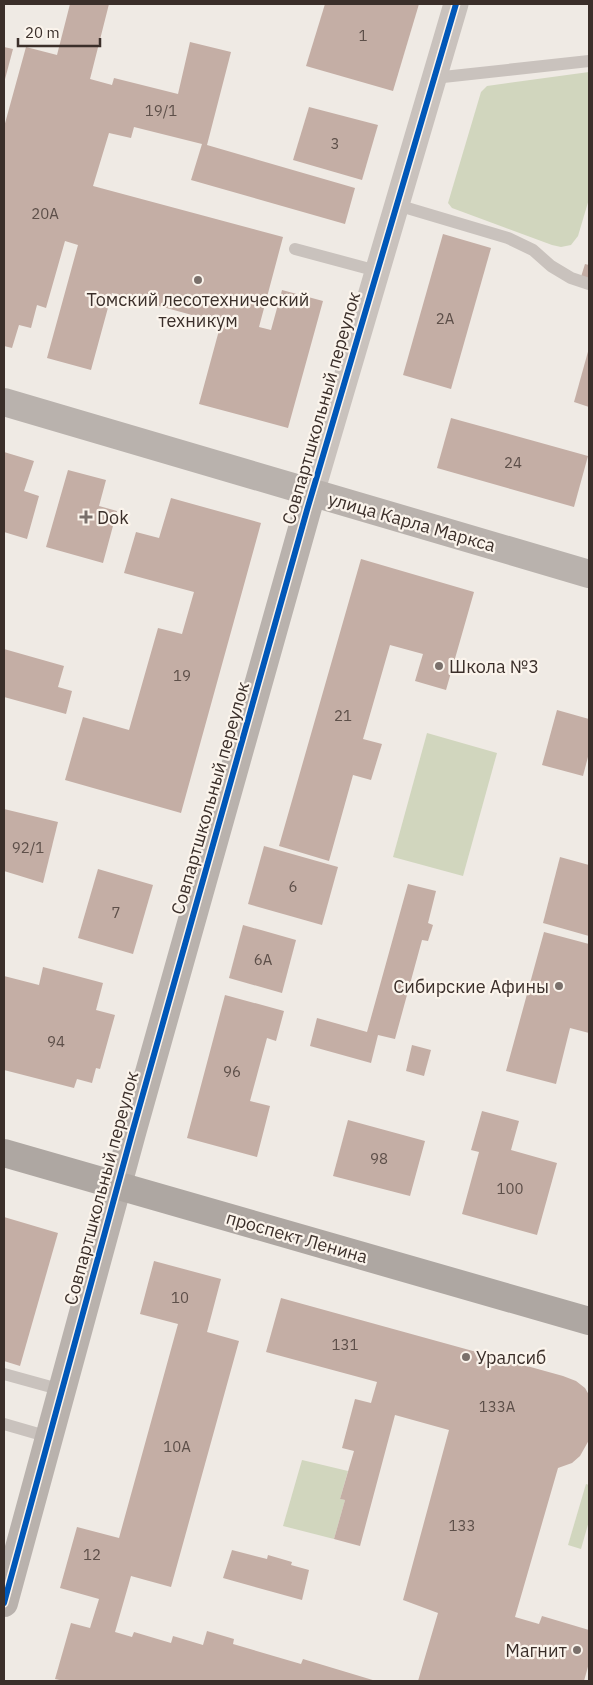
<svg xmlns="http://www.w3.org/2000/svg" width="593" height="1685" viewBox="0 0 593 1685" font-family="'IBM Plex Sans',sans-serif">
	<style>
		.green { fill: #d1d6be }
		.building { fill: #c4aea5 }
		.lines { fill: none; stroke-linecap: round; stroke-linejoin: round }
		.lane { stroke: #c9c2bd; stroke-width: 12 }
		.street { stroke: #c9c2bd; stroke-width: 25 }
		.secondary { stroke: #b9b2ad; stroke-width: 28 }
		.primary { stroke: #aea7a2; stroke-width: 28 }
		.cycleway-casing { stroke: #fbf4ec; stroke-width: 9 }
		.cycleway { stroke: #0057b8; stroke-width: 6 }
		.poi-dot { fill: #7a706b; stroke: #fbf4ec; stroke-width: 2 }
		.labels { text-anchor: middle; dominant-baseline: central; stroke-width: 4.5; stroke-linejoin: round; paint-order: stroke }
		.number-label { font-size: 15px; fill: #5d4f49 }
		.poi-label { font-size: 18px; fill: #3b2f2a; stroke: #fbf4ec; text-anchor: start }
		.street-label { font-size: 18px; fill: #3b2f2a; stroke: #fbf4ec }
	</style>
	<rect width="100%" height="100%" fill="#efeae4"/>
	<!-- green -->
	<g class="green">
		<path d="M 589,72 L 589,199 L 578,236 L 571,245 L 561,247 L 552,245 L 452,208 L 448,203 L 481,92 L 487,86 Z"/>
		<path d="M 427,733 L 497,753 L 463,876 L 393,857 Z"/>
		<path d="M 302,1460 L 348,1471 L 340,1499 L 345,1500 L 334,1539 L 283,1526 Z"/>
		<path d="M 586,1484 L 589,1485 L 589,1521 L 581,1549 L 568,1545 Z"/>
	</g>
	<!-- building -->
	<g class="building">
		<path d="M 70,4 L 109,4 L 90,79 L 112,85 L 114,78 L 178,94 L 190,42 L 231,52 L 207,145 L 355,188 L 345,224 L 191,180 L 202,144 L 134,127 L 131,138 L 109,133 L 93,186 L 283,237 L 259,327 L 271,330 L 282,290 L 323,301 L 288,428 L 199,404 L 221,323 L 112,293 L 91,370 L 47,358 L 78,245 L 65,241 L 46,308 L 37,305 L 31,328 L 19,325 L 12,348 L 4,346 L 4,127 L 26,47 L 57,55 Z"/>
		<path d="M 325,4 L 419,4 L 393,91 L 306,66 Z"/>
		<path d="M 4,47 L 13,49 L 4,83 Z"/>
		<path d="M 309,107 L 378,125 L 362,180 L 293,160 Z"/>
		<path d="M 443,234 L 491,248 L 451,389 L 403,375 Z"/>
		<path d="M 585,264 L 589,265 L 589,283 L 580,280 Z"/>
		<path d="M 589,348 L 589,407 L 574,402 Z"/>
		<path d="M 451,418 L 588,456 L 574,507 L 437,468 Z"/>
		<path d="M 4,452 L 34,461 L 24,491 L 39,496 L 27,539 L 4,532 Z"/>
		<path d="M 68,470 L 106,480 L 99,506 L 117,511 L 103,563 L 46,547 Z"/>
		<path d="M 171,498 L 261,523 L 181,813 L 65,780 L 83,717 L 129,730 L 158,628 L 182,634 L 194,592 L 124,573 L 136,532 L 159,538 Z"/>
		<path d="M 361,559 L 474,592 L 446,690 L 415,681 L 423,654 L 390,645 L 363,739 L 382,744 L 371,780 L 353,775 L 329,861 L 279,846 Z"/>
		<path d="M 4,649 L 64,666 L 58,687 L 72,691 L 66,714 L 4,697 Z"/>
		<path d="M 557,710 L 589,719 L 589,753 L 583,776 L 542,765 Z"/>
		<path d="M 4,809 L 58,822 L 43,883 L 4,871 Z"/>
		<path d="M 264,846 L 338,867 L 322,925 L 248,904 Z"/>
		<path d="M 560,857 L 589,865 L 589,936 L 543,923 Z"/>
		<path d="M 98,869 L 153,885 L 133,954 L 78,938 Z"/>
		<path d="M 408,884 L 436,891 L 428,923 L 433,925 L 428,941 L 422,940 L 395,1039 L 378,1035 L 371,1063 L 310,1046 L 317,1018 L 367,1032 Z"/>
		<path d="M 243,925 L 296,940 L 282,993 L 229,978 Z"/>
		<path d="M 544,932 L 589,944 L 589,1033 L 570,1028 L 556,1084 L 506,1071 Z"/>
		<path d="M 43,967 L 103,983 L 96,1010 L 115,1015 L 100,1069 L 96,1068 L 92,1083 L 77,1079 L 74,1088 L 4,1070 L 4,976 L 39,985 Z"/>
		<path d="M 225,995 L 284,1011 L 276,1041 L 267,1038 L 250,1101 L 270,1106 L 257,1157 L 187,1138 Z"/>
		<path d="M 412,1045 L 431,1050 L 424,1076 L 406,1071 Z"/>
		<path d="M 482,1111 L 519,1121 L 511,1150 L 557,1163 L 537,1235 L 462,1214 L 479,1152 L 471,1150 Z"/>
		<path d="M 348,1120 L 425,1141 L 410,1196 L 333,1176 Z"/>
		<path d="M 4,1217 L 58,1233 L 20,1366 L 4,1361 Z"/>
		<path d="M 154,1261 L 221,1279 L 207,1332 L 239,1341 L 171,1587 L 131,1576 L 115,1632 L 132,1637 L 134,1632 L 171,1643 L 173,1636 L 203,1645 L 207,1631 L 234,1639 L 233,1644 L 301,1664 L 303,1659 L 376,1681 L 64,1681 L 55,1679 L 71,1623 L 90,1628 L 99,1599 L 60,1588 L 77,1527 L 119,1538 L 178,1324 L 140,1314 Z"/>
		<path d="M 281,1298 L 563,1376 L 576,1381 L 585,1388 L 589,1395 L 589,1440 L 580,1456 L 572,1463 L 558,1468 L 515,1617 L 539,1624 L 542,1616 L 589,1630 L 589,1663 L 584,1681 L 418,1681 L 438,1613 L 403,1600 L 449,1430 L 395,1415 L 360,1546 L 334,1539 L 345,1500 L 340,1499 L 354,1451 L 342,1448 L 355,1399 L 371,1403 L 377,1382 L 266,1352 Z"/>
		<path d="M 232,1550 L 267,1559 L 268,1555 L 292,1562 L 291,1565 L 309,1570 L 302,1600 L 223,1578 Z"/>
	</g>
	<g class="lines">
		<!-- lane -->
		<g class="lane">
			<path d="M 434,78 L 589,61"/>
			<path d="M 397,205 L 508,238 L 533,250 L 551,266 L 571,278 L 589,284"/>
			<path d="M 295,249 L 377,271"/>
			<path d="M 4,1374 L 62,1390"/>
			<path d="M 4,1424 L 49,1437"/>
		</g>
		<!-- street -->
		<path class="street" d="M 312,493 L 456,4"/>
		<!-- secondary -->
		<g class="secondary">
			<path d="M 4,402 L 589,574"/>
			<path d="M 4,1603 L 132,1133 L 312,493"/>
		</g>
		<!-- primary -->
		<path class="primary" d="M 4,1153 L 589,1321"/>
		<!-- cycleway casing -->
		<g class="cycleway-casing">
			<path id="cycleway" d="M 4,1603 L 132,1133 L 307,510 L 456,4"/>
		</g>
		<!-- cycleway -->
		<use href="#cycleway" class="cycleway"/>
	</g>
	<!-- markers -->
	<g class="poi-dot">
		<circle cx="198" cy="280" r="5"/>
		<path d="M83.5 509.5h5v5h5v5h-5v5h-5v-5h-5v-5h5z"/>
		<circle cx="439" cy="666" r="5"/>
		<circle cx="559" cy="986" r="5"/>
		<circle cx="466" cy="1357" r="5"/>
		<circle cx="577" cy="1650" r="5"/>
	</g>
	<g class="labels">
		<!-- number labels -->
		<g class="number-label">
			<text x="363" y="35">1</text>
			<text x="161" y="110">19/1</text>
			<text x="335" y="143">3</text>
			<text x="45" y="213">20А</text>
			<text x="445" y="318">2А</text>
			<text x="513" y="462">24</text>
			<text x="182" y="675">19</text>
			<text x="343" y="715">21</text>
			<text x="28" y="847">92/1</text>
			<text x="293" y="886">6</text>
			<text x="116" y="912">7</text>
			<text x="263" y="959">6А</text>
			<text x="56" y="1041">94</text>
			<text x="232" y="1071">96</text>
			<text x="379" y="1158">98</text>
			<text x="510" y="1188">100</text>
			<text x="180" y="1297">10</text>
			<text x="345" y="1344">131</text>
			<text x="497" y="1406">133А</text>
			<text x="177" y="1446">10А</text>
			<text x="462" y="1525">133</text>
			<text x="92" y="1554">12</text>
		</g>
		<!-- poi labels -->
		<g class="poi-label">
			<text x="198" y="299" text-anchor="middle">Томский лесотехнический<tspan x="198" dy="21">техникум</tspan></text>
			<text x="97" y="517">Dok</text>
			<text x="449" y="666">Школа №3</text>
			<text x="549" y="986" text-anchor="end">Сибирские Афины</text>
			<text x="476" y="1357">Уралсиб</text>
			<text x="567" y="1650" text-anchor="end">Магнит</text>
		</g>
		<!-- street labels -->
		<g class="street-label">
			<text transform="translate(321 408) rotate(-74)">Совпартшкольный переулок</text>
			<text transform="translate(412 522) rotate(16)">улица Карла Маркса</text>
			<text transform="translate(210 798) rotate(-74)">Совпартшкольный переулок</text>
			<text transform="translate(101 1188) rotate(-75)">Совпартшкольный переулок</text>
			<text transform="translate(297 1237) rotate(16)">проспект Ленина</text>
		</g>
	</g>
	<!-- border -->
	<rect width="593" height="1685" fill="none" stroke="#3b2f2a" stroke-width="10"/>
	<!-- scale -->
	<path d="M18 38v8h82v-8" fill="none" stroke="#3b2f2a" stroke-width="2.5"/>
	<text x="25" y="38" font-size="15" fill="#3b2f2a" stroke="#fbf4ec" stroke-width="4" paint-order="stroke">20 m</text>
</svg>
